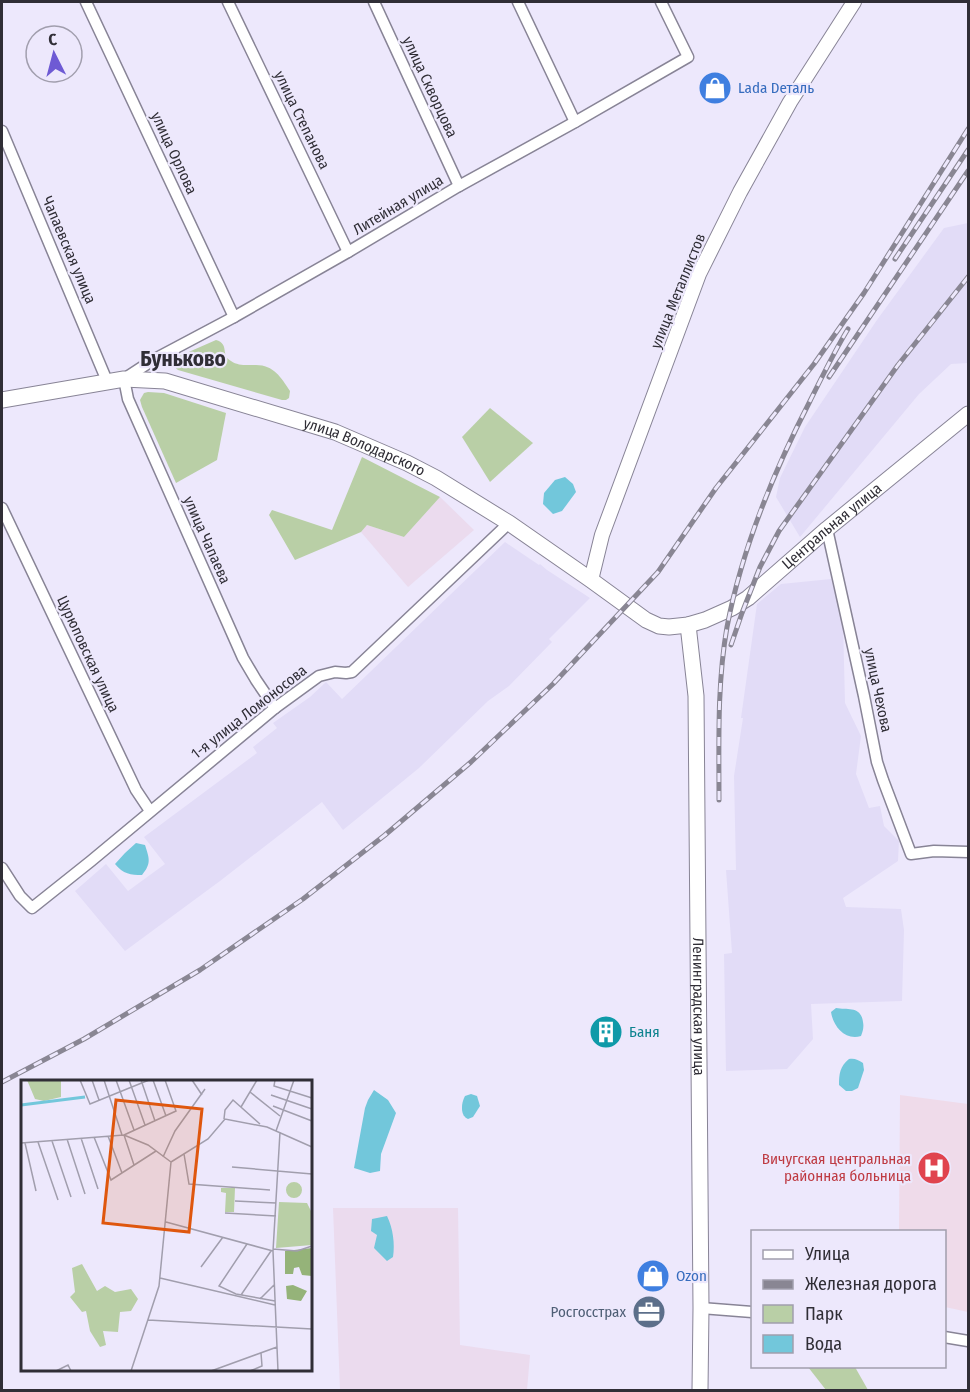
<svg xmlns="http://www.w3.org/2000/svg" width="970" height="1392" viewBox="0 0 970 1392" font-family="'Fira Sans Condensed',sans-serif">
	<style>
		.commercial { fill: #ebdbee }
		.built { fill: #e2dcf7 }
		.medical { fill: #efdbea }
		.green { fill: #b9cfa6 }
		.water { fill: #72c7db }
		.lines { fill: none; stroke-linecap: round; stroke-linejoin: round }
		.minor-casing { stroke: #888496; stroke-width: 13 }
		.tertiary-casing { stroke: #888496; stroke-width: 16 }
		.secondary-casing { stroke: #888496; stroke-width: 17 }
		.minor { stroke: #fff; stroke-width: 10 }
		.tertiary { stroke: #fff; stroke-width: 14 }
		.secondary { stroke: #fff; stroke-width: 15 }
		.rail-casing { stroke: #898693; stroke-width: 5 }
		.rail { stroke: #ede8fc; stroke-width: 3; stroke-dasharray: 9; stroke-linecap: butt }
		.labels { text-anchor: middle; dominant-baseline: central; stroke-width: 4.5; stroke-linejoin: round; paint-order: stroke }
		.street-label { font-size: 15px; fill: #302e36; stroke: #ede8fc }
		.shop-label { font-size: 15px; fill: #366cbe; stroke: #ede8fc; text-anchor: start }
		.culture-label { font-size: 15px; fill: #0d838f; stroke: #ede8fc; text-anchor: start }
		.health-label { font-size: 15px; fill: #be3a42; stroke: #ede8fc; text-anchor: end }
		.service-label { font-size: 15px; fill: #4e5e75; stroke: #ede8fc; text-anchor: end }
		.district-label { font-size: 21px; font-weight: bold; fill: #302e36; stroke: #ede8fc }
		.inset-river { fill: none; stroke: #72c7db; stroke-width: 3 }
		.inset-road { fill: none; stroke: #a19ead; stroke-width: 1.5 }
		.view { fill: #df570e; fill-opacity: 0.15; stroke: #df570e; stroke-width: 3 }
		.inset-edge { fill: none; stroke: #302e36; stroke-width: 3 }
	</style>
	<rect width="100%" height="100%" fill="#ede8fc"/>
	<!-- commercial -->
	<g class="commercial">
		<path d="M 440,497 L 474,530 L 408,587 L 361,532 L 367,525 L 404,537 Z"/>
		<path d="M 333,1208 L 458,1208 L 460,1345 L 530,1355 L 527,1390 L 340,1390 Z"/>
	</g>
	<!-- built -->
	<g class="built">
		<path d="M 968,223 L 968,363 L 951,364 L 919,394 L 800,537 L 776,497 L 780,478 L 805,427 L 877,320 L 944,228 Z"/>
		<path d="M 505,542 L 539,565 L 540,564 L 547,570 L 590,598 L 549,639 L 552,642 L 509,686 L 488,701 L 419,768 L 343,830 L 322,802 L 220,881 L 125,951 L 75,891 L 106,864 L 128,891 L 165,864 L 144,837 L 257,753 L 253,747 L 277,728 L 273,723 L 310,697 L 326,682 L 342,699 Z"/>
		<path d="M 831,579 L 843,622 L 845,703 L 861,736 L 856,774 L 869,808 L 880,806 L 884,826 L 899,841 L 898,861 L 843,898 L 846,907 L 901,909 L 904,930 L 902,1001 L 811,1004 L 813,1039 L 787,1069 L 726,1071 L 724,954 L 732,953 L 726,870 L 736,870 L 734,776 L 743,718 L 741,718 L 757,604 L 781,584 Z"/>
	</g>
	<!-- medical -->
	<path class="medical" d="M 900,1095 L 968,1104 L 968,1312 L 945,1307 L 944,1232 L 899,1231 Z"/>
	<!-- green -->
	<g class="green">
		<path d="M 216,340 C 230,344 220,355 231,361 C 238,366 247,365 254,365 C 273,364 281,377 290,391 L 289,398 L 286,400 L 282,400 L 178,370 C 174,367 172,363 175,358 Z"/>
		<path d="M 148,392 L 164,393 L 226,413 L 217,460 L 176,483 L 142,407 L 140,400 L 144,393 Z"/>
		<path d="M 490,408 L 533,443 L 490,482 L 462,437 Z"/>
		<path d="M 362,457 L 440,497 L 404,537 L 367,525 L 361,532 L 295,560 L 269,515 L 272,510 L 332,530 Z"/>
		<path d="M 808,1367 L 855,1367 L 868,1390 L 826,1390 Z"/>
	</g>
	<!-- water -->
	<g class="water">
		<path d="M 565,477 L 573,484 L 576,492 L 562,511 L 553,514 L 543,504 L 544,493 L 555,480 Z"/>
		<path d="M 136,843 L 145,845 C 149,858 152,863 142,875 C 131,875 123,874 115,864 L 125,853 Z"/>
		<path d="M 836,1008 C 848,1010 861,1006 863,1022 C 864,1027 863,1031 861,1036 C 845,1041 833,1026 831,1012 Z"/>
		<path d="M 849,1059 C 855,1058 858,1060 863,1063 L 864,1070 L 858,1088 L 852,1091 L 846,1091 L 839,1085 C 839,1074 840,1066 849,1059 Z"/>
		<path d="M 374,1090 L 388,1100 L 396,1113 L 381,1154 L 380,1171 L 370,1173 L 354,1168 L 365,1108 L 368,1100 Z"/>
		<path d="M 471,1094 L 477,1096 L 480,1106 L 473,1117 L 468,1119 C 460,1116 461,1103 465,1096 Z"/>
		<path d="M 387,1216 C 393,1228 395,1244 393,1257 L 387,1261 L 374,1248 L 377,1235 L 371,1231 L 372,1219 Z"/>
	</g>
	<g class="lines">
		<!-- minor casing -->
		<g class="minor-casing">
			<g id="minor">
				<path d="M 86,2 L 234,317"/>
				<path d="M 228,2 L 348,252"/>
				<path d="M 374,2 L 459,186"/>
				<path d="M 518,2 L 575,122"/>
				<path d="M 2,131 L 107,381"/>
				<path d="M 2,508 L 136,790 L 150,811"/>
				<path d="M 827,529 L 864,696 L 877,762 L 883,780 L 911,854 L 934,851 L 968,852"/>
				<path d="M 275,708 L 256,680 L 243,658 L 128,399 L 124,379 L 153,360 L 234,317 L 348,252 L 459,186 L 575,122 L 688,57 L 661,2"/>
				<path d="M 2,868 L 20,896 L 32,908 L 91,861 L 275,708 L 319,676 L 335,672 L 346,673 L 352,672 L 509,523"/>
				<path d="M 701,1308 L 752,1312"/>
				<path d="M 944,1337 L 968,1341"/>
			</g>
		</g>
		<!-- tertiary casing -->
		<g class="tertiary-casing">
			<path id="tertiary" d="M 591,580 L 602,535 L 699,274 L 740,192 L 790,102 L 854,2"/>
		</g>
		<!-- secondary casing -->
		<g class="secondary-casing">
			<g id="secondary">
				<path id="s1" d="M 2,400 L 124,379 L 165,381 L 335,432 L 407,463 L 436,478 L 509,523 L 591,580 L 646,620 L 659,626 L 669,627 L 688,625 L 705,620 L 732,608 L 748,598 L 827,529 L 968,414"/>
				<path id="s2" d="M 688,625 L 696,696 L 701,1308 L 700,1390"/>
			</g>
		</g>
		<!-- minor -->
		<use href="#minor" class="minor"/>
		<!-- tertiary -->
		<use href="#tertiary" class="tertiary"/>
		<!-- secondary -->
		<use href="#secondary" class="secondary"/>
		<!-- rail casing -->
		<g class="rail-casing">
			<g id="rail">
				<path d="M 895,259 L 968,150"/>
				<path d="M 829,377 L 968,171"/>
				<path d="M 731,645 L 742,613 L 760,567 L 779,531 L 898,365 L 968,277"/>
				<path d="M 719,800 C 719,742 717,684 727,627 C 742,548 773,473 810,401 C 822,377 834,352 848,329"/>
				<path d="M 2,1082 L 84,1039 L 200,970 L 303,899 L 385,835 L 471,762 L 553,684 L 658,572 L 716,488 L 814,364 L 864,293 L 968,129"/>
			</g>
		</g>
		<!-- rail -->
		<use href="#rail" class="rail"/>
	</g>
	<!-- icons -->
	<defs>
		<g id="shop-disc" transform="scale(1.725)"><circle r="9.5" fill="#3f7fe0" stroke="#ede8fc"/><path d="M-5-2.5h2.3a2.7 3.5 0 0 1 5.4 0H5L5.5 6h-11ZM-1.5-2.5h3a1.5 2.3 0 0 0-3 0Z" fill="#fff"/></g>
		<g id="building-disc" transform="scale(1.725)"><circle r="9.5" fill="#0f9aa8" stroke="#ede8fc"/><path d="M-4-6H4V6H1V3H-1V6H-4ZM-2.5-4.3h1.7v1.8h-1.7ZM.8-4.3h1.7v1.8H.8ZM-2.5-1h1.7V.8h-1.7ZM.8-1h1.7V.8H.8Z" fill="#fff"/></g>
		<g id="hospital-disc" transform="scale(1.725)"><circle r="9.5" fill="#e0444e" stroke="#ede8fc"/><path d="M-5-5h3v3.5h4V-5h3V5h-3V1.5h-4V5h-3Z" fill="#fff"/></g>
		<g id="office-disc" transform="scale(1.725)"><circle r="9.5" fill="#5c6f8a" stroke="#ede8fc"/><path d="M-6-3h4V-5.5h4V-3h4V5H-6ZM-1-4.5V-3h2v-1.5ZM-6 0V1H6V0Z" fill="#fff"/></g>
	</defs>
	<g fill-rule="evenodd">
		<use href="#shop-disc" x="715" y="88"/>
		<use href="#building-disc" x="606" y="1032"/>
		<use href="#hospital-disc" x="934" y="1168"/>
		<use href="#shop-disc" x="653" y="1276"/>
		<use href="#office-disc" x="649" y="1312"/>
	</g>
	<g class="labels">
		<!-- street labels -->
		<g class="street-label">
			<text transform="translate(430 87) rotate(65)">улица Скворцова</text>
			<text transform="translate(302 120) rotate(64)">улица Степанова</text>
			<text transform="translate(174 153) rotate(65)">улица Орлова</text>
			<text transform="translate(398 205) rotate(-31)">Литейная улица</text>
			<text transform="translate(69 250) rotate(67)">Чапаевская улица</text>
			<text transform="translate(678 291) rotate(-68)">улица Металлистов</text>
			<text stroke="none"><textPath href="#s1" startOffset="375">улица Володарского</textPath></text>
			<text stroke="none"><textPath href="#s1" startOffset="927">Центральная улица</textPath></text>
			<text transform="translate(207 540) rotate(66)">улица Чапаева</text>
			<text transform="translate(88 654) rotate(65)">Цурюповская улица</text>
			<text transform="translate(878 690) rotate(78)">улица Чехова</text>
			<text transform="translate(249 712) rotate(-38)">1-я улица Ломоносова</text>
			<text stroke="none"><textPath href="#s2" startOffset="382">Ленинградская улица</textPath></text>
		</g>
		<!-- shop labels -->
		<g class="shop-label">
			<text x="738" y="88">Lada Dеталь</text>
			<text x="676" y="1276">Ozon</text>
		</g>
		<!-- culture labels -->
		<g class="culture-label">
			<text x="629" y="1032">Баня</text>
		</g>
		<!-- health labels -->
		<g class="health-label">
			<text x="911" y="1159">Вичугская центральная<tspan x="911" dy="17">районная больница</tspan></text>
		</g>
		<!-- service labels -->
		<g class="service-label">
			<text x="626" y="1312">Росгосстрах</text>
		</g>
		<!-- district labels -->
		<g class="district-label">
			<text x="183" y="359">Буньково</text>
		</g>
	</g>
	<!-- overview -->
	<g transform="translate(21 1080)">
		<rect width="291" height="291" fill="#ede8fc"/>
		<path d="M 6,0 L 48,0 L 40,1 L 40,17 L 23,21 L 14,19 ZM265 110a8 8 0 1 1 16 0a8 8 0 1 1-16 0ZM 200,108 L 214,108 L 213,132 L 204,132 L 205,113 L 200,112 ZM 258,122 L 286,123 L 291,133 L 291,165 L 255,168 ZM 61,184 L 76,211 L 84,206 L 94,212 L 110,209 L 117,219 L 110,231 L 99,232 L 97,252 L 82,251 L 85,265 L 79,267 L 69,251 L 65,231 L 61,232 L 49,217 L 54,212 L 51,188 Z" fill="#b9cfa6"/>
		<path d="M 291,168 L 291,196 L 281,195 L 278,187 L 273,188 L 272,194 L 264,194 L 264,171 ZM 272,205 L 286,211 L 280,221 L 266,219 L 265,206 Z" fill="#95b379"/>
		<path class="inset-river" d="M 0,25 L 64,17"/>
		<path class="inset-road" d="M 59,0 L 69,24 L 128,0M 71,0 L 78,20M 83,0 L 101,55M 95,0 L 113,50M 108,0 L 124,45M 120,0 L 134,41M 132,0 L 145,36M 171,0 L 181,15M 254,0 L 253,6 L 291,18M 229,12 L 259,36M 250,15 L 291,29M 252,26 L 291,41M 220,27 L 236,0M 203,39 L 204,30 L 212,20 L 239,44M 255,51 L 273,0M 87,56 L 101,93M 73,57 L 90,100 L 135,71M 60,58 L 77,109M 46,59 L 64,114M 31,61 L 50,117M 17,62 L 37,120M 0,63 L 103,55 L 127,65 L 150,82M 4,63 L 15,111M 163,74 L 168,104 L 249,110M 142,77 L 154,51 L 184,9M 150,82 L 187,59 L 204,39 L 246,47 L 291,67M 113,85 L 103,55 L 155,31 L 144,0M 211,87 L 291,94M 214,121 L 255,123M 204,133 L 255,136M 145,142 L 252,171M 226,164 L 198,206 L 215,214 L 254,221M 252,169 L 276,171 L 291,166M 180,187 L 202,157M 139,198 L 254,225M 220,215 L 250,171M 239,219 L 253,205M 127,240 L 291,249M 35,291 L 47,285 L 50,291M 110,291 L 138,206 L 150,82M 190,291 L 256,267M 229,291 L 241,286 L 240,273M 257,291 L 252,171 L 259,52"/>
		<path class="view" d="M 95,20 L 181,29 L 168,152 L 82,143 Z"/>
		<rect width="291" height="291" class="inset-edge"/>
	</g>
	<!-- border -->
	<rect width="970" height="1392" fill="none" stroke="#302e36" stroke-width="6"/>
	<!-- legend -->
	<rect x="751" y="1230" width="195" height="138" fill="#ede8fc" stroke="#a19ead" stroke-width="1.5"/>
	<rect x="763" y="1250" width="30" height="9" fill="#ffffff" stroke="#a19ead" stroke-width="1.5"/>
	<text x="805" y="1260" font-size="18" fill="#302e36">Улица</text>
	<rect x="763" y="1280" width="30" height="9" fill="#898693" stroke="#a19ead" stroke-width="1.5"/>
	<text x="805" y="1290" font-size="18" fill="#302e36">Железная дорога</text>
	<rect x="763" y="1305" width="30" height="18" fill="#b9cfa6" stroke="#a19ead" stroke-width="1.5"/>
	<text x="805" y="1320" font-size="18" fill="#302e36">Парк</text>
	<rect x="763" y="1335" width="30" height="18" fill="#72c7db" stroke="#a19ead" stroke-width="1.5"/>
	<text x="805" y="1350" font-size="18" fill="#302e36">Вода</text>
	<!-- north arrow -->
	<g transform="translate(54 54) rotate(354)"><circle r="28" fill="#ede8fc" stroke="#a19ead" stroke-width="1.5"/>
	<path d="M0-4.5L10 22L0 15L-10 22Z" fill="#6e5ad4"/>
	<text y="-9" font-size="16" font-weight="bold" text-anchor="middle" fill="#302e36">С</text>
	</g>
</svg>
